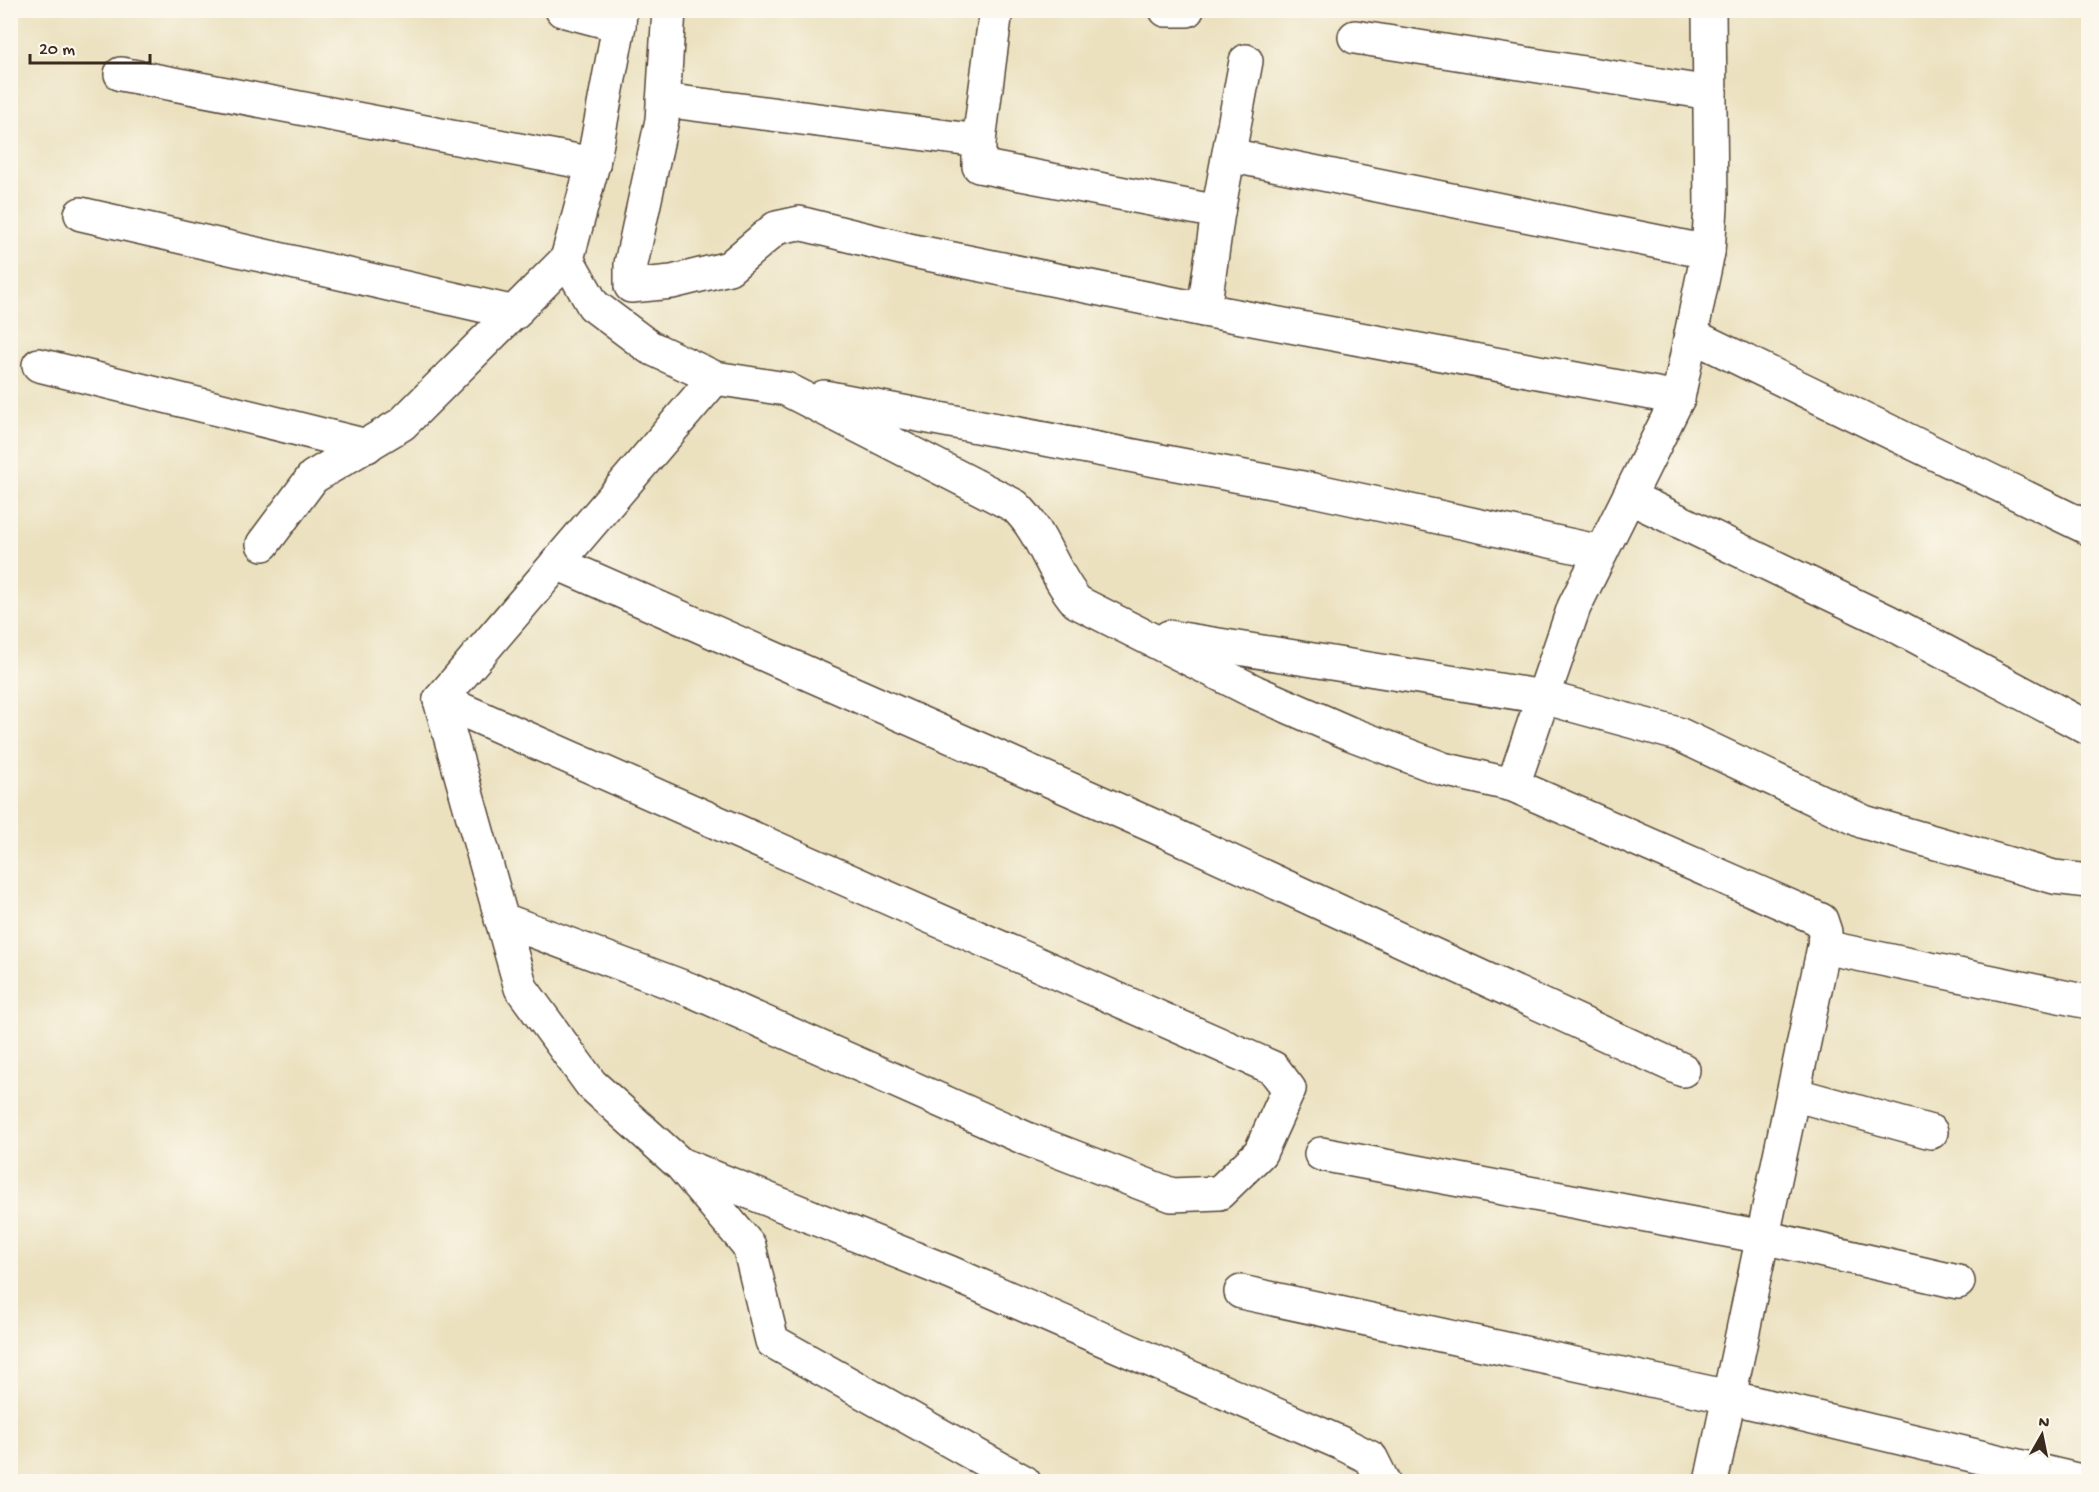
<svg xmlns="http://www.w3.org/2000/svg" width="2099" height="1492" viewBox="0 0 2099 1492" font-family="'Gochi Hand',sans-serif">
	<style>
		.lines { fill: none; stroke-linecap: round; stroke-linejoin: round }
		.minor-casing { stroke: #554536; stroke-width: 36 }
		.minor { stroke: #fff; stroke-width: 33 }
	</style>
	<rect width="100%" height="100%" fill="#fbf7ec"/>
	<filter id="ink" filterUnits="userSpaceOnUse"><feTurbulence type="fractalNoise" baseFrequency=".0167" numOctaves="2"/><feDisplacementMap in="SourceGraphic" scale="12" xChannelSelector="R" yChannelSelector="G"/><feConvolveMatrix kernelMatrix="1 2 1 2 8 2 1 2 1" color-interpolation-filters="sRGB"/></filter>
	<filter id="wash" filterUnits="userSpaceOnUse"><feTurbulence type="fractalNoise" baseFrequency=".008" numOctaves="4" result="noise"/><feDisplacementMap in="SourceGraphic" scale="24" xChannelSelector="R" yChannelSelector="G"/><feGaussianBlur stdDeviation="1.35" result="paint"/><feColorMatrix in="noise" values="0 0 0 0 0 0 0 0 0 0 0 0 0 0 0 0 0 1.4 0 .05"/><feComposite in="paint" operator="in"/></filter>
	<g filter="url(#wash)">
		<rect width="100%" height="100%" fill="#ebe1bf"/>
	</g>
	<g filter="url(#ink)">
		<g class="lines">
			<!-- minor casing -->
			<g class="minor-casing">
				<g id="minor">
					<path d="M 562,10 L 619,25"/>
					<path d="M 620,10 L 619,25 L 593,164 L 567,259 L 593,305 L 649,347 L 715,378 L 786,389 L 1015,506 C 1043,532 1052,573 1077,602 L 1255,692 L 1349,733 L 1443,769 L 1513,785 L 1821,920 L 1825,932 L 1824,947 L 1711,1482"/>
					<path d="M 1166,10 L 1187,10"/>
					<path d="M 1355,37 L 1710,93"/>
					<path d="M 121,74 L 593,164"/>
					<path d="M 663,100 L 979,141 L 979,166 L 1218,212 L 1204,310 L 913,251 L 799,223 L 776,228 L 729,268 L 672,282 L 631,286 L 631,264 L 662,120 L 669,10"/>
					<path d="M 979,141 L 996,10"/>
					<path d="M 1229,155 L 1708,252"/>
					<path d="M 1218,212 L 1246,61"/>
					<path d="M 81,214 L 515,313"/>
					<path d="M 1204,310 L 1678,398"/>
					<path d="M 1691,335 L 2088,528"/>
					<path d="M 39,365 L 367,446"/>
					<path d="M 715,378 L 440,700 L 521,988 L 591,1084 L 681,1165 L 749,1246 L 772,1341 L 1024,1482"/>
					<path d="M 824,397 L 1313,490 L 1601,552"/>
					<path d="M 1629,497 L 1887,621 L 2088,728"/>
					<path d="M 263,544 L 313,477 L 402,424 L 567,259"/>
					<path d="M 557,563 L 1156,827 L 1683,1070"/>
					<path d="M 1169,637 L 1543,697 L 1678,734 L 1864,822 L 2054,877 L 2088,881"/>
					<path d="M 440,700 L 1273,1068 L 1289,1089 L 1260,1153 L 1219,1193 L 1172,1195 L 1027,1139 L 691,990 L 501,919"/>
					<path d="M 1513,785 L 1574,607 L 1678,398 L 1708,252 L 1711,207 L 1709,10"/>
					<path d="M 1824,947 L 2088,1002"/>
					<path d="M 1793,1094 L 1931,1132"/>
					<path d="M 1321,1154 L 1763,1237 L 1958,1282"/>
					<path d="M 685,1166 L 951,1273 L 1343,1444 L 1371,1458 L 1383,1482"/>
					<path d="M 1241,1292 L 1729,1397 L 2085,1482"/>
				</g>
			</g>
			<!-- minor -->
			<use href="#minor" class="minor"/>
		</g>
	</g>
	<!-- margin -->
	<rect width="2099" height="1492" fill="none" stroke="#fbf7ec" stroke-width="36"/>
	<!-- north arrow -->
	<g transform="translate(2042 1435) rotate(9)" stroke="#fbf7ec" stroke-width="4.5" paint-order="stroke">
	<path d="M0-4.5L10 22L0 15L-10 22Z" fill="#3b2a1e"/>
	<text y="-9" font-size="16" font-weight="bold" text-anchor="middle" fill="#3b2a1e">N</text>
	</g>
	<!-- scale -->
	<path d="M30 54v9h120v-9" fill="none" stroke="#3b2a1e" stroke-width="3"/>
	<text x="39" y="54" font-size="18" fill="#3b2a1e" stroke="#fbf7ec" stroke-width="4.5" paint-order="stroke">20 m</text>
</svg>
